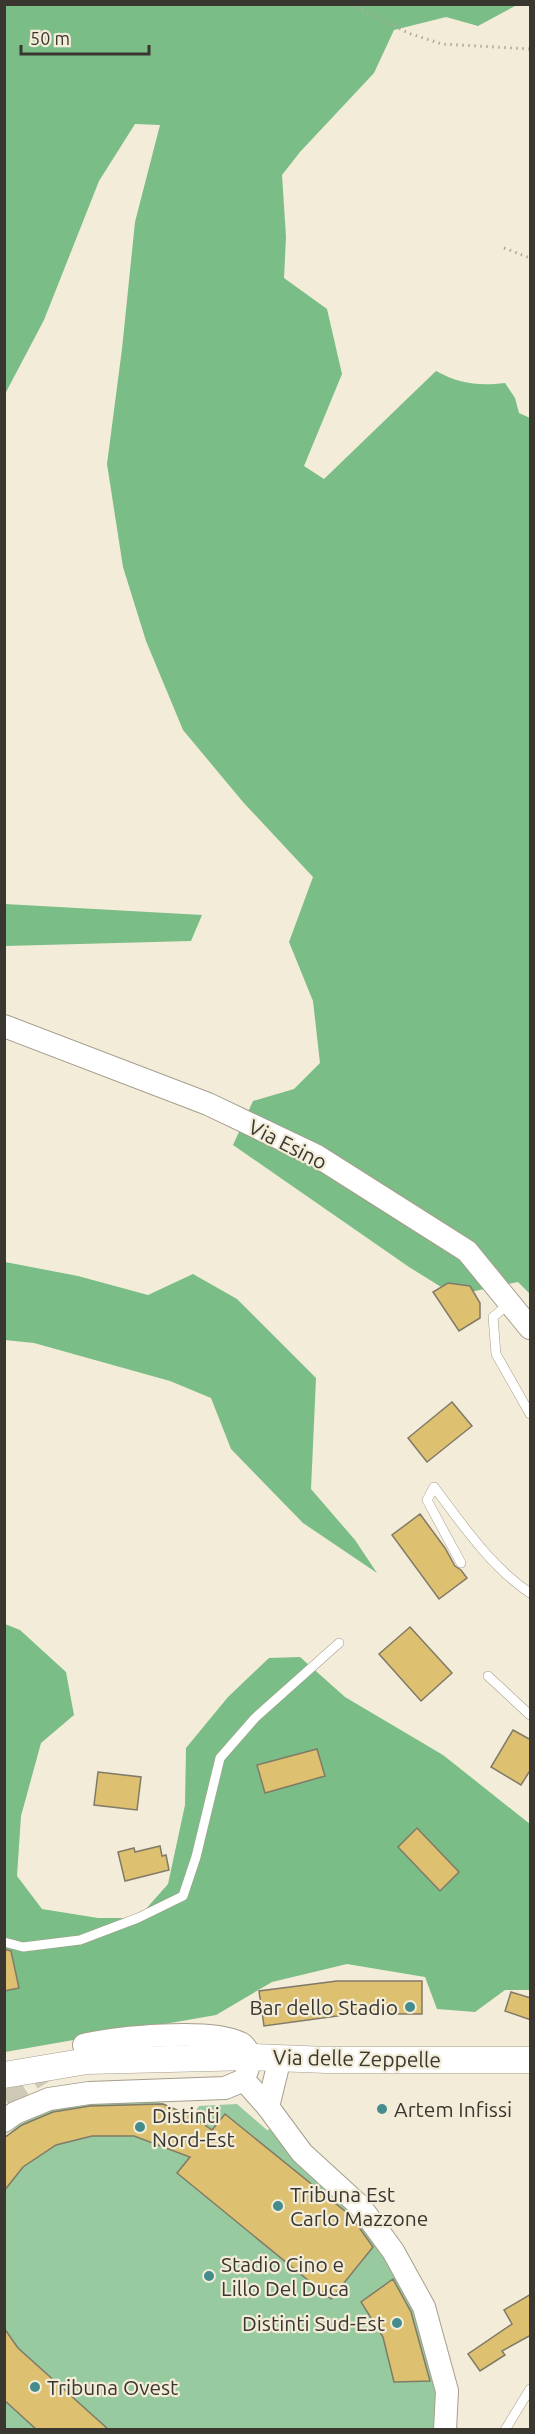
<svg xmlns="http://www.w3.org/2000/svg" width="535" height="2434" viewBox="0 0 535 2434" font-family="Ubuntu,sans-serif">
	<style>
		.green { fill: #97ca9f }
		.forest { fill: #7abd86 }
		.building { fill: #ddc070; stroke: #817a68; stroke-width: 1.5 }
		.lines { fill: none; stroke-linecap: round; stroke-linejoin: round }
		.tertiary-tunnel { stroke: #cec8b6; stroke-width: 22; stroke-dasharray: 22 11; stroke-linecap: butt }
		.service-casing { stroke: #a59e8c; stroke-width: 10 }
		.tertiary-casing { stroke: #a59e8c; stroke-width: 24 }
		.secondary-casing { stroke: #a59e8c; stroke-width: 27 }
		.path { stroke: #afa99a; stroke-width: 3; stroke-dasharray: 1.5 4.5; stroke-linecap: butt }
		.service { stroke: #fff; stroke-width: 9 }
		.tertiary { stroke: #fff; stroke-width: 22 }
		.secondary { stroke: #fff; stroke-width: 26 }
		.poi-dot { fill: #458d8d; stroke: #f3ecd8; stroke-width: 2 }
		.labels { text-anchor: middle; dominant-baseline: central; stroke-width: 4.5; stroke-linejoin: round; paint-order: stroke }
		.street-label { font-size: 21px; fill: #3a3730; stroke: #f3ecd8 }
		.poi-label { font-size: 21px; fill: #3a3730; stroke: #f3ecd8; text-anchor: start }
	</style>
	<rect width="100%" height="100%" fill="#f3ecd8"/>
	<!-- green -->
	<path class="green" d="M 135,2097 L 162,2103 L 192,2117 L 199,2106 L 237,2104 L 267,2130 L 292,2125 L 397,2247 L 453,2429 L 5,2430 L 5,2138 L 17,2126 L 51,2108 Z"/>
	<!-- forest -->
	<g class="forest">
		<path d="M 5,5 L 517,5 L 478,26 L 446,17 L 394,30 L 374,73 L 300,152 L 282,175 L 286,237 L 284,278 L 327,309 L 342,374 L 304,466 L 324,479 L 436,371 C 460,384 478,386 505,383 L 515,398 L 519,413 L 530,418 L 530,1294 L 518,1282 L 465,1293 L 446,1290 L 409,1267 L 233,1145 L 253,1101 L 294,1089 L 320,1063 L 313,1001 L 289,942 L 313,877 L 243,802 L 183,730 L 146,641 L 123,567 L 107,464 L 122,349 L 135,222 L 160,125 L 135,124 L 99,181 L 44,320 L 5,394 Z"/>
		<path d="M 5,904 L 202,915 L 191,941 L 5,946 Z"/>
		<path d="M 5,1262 L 78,1276 L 148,1295 L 193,1274 L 237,1299 L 316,1378 L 311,1489 L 355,1540 L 377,1573 L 303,1523 L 231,1449 L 211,1398 L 170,1381 L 34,1343 L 5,1340 Z"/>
		<path d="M 5,1624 L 20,1630 L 66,1672 L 74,1715 L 41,1743 L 21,1816 L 17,1876 L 42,1909 L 98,1918 L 138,1918 L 168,1884 L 185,1805 L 186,1748 L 228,1697 L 269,1658 L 300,1657 L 345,1697 L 443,1755 L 530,1824 L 530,1990 L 505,1990 L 475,2012 L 437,2009 L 425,1977 L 347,1964 L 272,1982 L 216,2015 L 5,2052 Z"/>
	</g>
	<!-- building -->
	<g class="building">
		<path d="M 448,1283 L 470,1286 L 480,1303 L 480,1318 L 459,1331 L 433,1292 Z"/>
		<path d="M 452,1402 L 472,1426 L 427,1462 L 408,1438 Z"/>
		<path d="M 420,1514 L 445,1548 L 455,1566 L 461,1570 L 467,1578 L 439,1599 L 392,1535 Z"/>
		<path d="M 410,1627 L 452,1673 L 421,1701 L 379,1654 Z"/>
		<path d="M 513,1730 L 531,1740 L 531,1769 L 521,1785 L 491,1767 Z"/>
		<path d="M 317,1749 L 325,1776 L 265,1793 L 257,1765 Z"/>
		<path d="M 98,1772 L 141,1777 L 137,1810 L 94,1805 Z"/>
		<path d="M 417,1828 L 459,1872 L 440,1891 L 398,1847 Z"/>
		<path d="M 160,1846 L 162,1856 L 166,1855 L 169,1870 L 125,1881 L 118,1852 L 134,1848 L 135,1852 Z"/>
		<path d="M 4,1949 L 11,1951 L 19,1988 L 4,1991 Z"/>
		<path d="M 337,1981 L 422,1981 L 422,2014 L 352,2014 L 264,2026 L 259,1991 Z"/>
		<path d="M 511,1992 L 531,1998 L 531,2020 L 505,2011 Z"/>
		<path d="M 163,2104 L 193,2117 L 212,2130 L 225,2114 L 351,2216 L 373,2247 L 331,2299 L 177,2173 L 190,2157 L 134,2136 L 92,2136 L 56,2145 L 23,2167 L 4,2191 L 4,2138 L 22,2125 L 53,2112 L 90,2106 Z"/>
		<path d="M 393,2279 L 411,2312 L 430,2381 L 394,2382 L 383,2337 L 361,2302 Z"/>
		<path d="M 531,2294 L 531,2335 L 502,2351 L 505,2355 L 480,2371 L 468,2354 L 512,2324 L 504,2310 Z"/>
		<path d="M 4,2328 L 18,2348 L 109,2430 L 37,2430 L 4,2400 Z"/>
	</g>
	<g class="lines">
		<!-- tertiary-tunnel -->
		<path class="tertiary-tunnel" d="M 4,2097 L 48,2069"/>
		<!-- service casing -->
		<g class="service-casing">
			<g id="service">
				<path d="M 510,1303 L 493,1317 L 496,1354 L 530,1414"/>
				<path d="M 461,1563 L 427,1500 L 434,1487 C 462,1524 491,1567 530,1593"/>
				<path d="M 488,1676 L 530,1715"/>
				<path d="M 4,1942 L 23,1947 L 80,1940 L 138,1918 L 183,1896 L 196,1857 L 220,1758 L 255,1718 L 339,1643"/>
				<path d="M 505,2430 L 530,2389"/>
			</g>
		</g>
		<!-- tertiary casing -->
		<g class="tertiary-casing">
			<g id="tertiary">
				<path d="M 4,1026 L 208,1104 L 317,1156 L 467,1251 L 530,1328"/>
				<path d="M 84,2045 C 117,2037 211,2028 240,2043 C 245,2045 248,2052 251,2057 L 247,2071"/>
				<path d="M 268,2107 L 280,2058"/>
				<path d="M 4,2121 L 15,2113 L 49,2099 L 89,2093 L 225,2088 L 244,2080 L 268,2107 L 302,2153 L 360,2206 L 393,2251 L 424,2307 L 447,2391 L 445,2430"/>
			</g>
		</g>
		<!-- secondary casing -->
		<g class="secondary-casing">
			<path id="secondary" d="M 4,2075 L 87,2061 L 251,2057 L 327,2060 L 530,2060"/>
		</g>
		<!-- path -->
		<g class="path">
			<path d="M 351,4 L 408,33 L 442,44 L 530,49"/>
			<path d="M 504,248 L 530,258"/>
		</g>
		<!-- service -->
		<use href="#service" class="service"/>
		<!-- tertiary -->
		<use href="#tertiary" class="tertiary"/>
		<!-- secondary -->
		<use href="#secondary" class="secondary"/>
	</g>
	<!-- markers -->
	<g class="poi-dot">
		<circle cx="410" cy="2007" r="6"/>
		<circle cx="382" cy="2109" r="6"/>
		<circle cx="140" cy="2127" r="6"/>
		<circle cx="278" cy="2206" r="6"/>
		<circle cx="209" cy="2276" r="6"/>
		<circle cx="397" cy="2323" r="6"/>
		<circle cx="35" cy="2387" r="6"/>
	</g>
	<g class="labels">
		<!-- street labels -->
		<g class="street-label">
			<text transform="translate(288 1144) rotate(27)">Via Esino</text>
			<text transform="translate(357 2058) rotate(1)">Via delle Zeppelle</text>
		</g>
		<!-- poi labels -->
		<g class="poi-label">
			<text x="398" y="2007" text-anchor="end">Bar dello Stadio</text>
			<text x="394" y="2109">Artem Infissi</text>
			<text x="152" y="2115">Distinti<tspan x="152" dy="24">Nord-Est</tspan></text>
			<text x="290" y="2194">Tribuna Est<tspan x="290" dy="24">Carlo Mazzone</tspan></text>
			<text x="221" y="2264">Stadio Cino e<tspan x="221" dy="24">Lillo Del Duca</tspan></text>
			<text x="385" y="2323" text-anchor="end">Distinti Sud-Est</text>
			<text x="47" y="2387">Tribuna Ovest</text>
		</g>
	</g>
	<!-- border -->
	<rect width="535" height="2434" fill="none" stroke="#3a3730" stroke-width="12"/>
	<!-- scale -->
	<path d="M21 45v9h128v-9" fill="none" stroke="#3a3730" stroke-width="3"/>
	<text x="30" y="45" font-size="18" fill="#3a3730" stroke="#f3ecd8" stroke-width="4.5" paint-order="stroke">50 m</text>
</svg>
